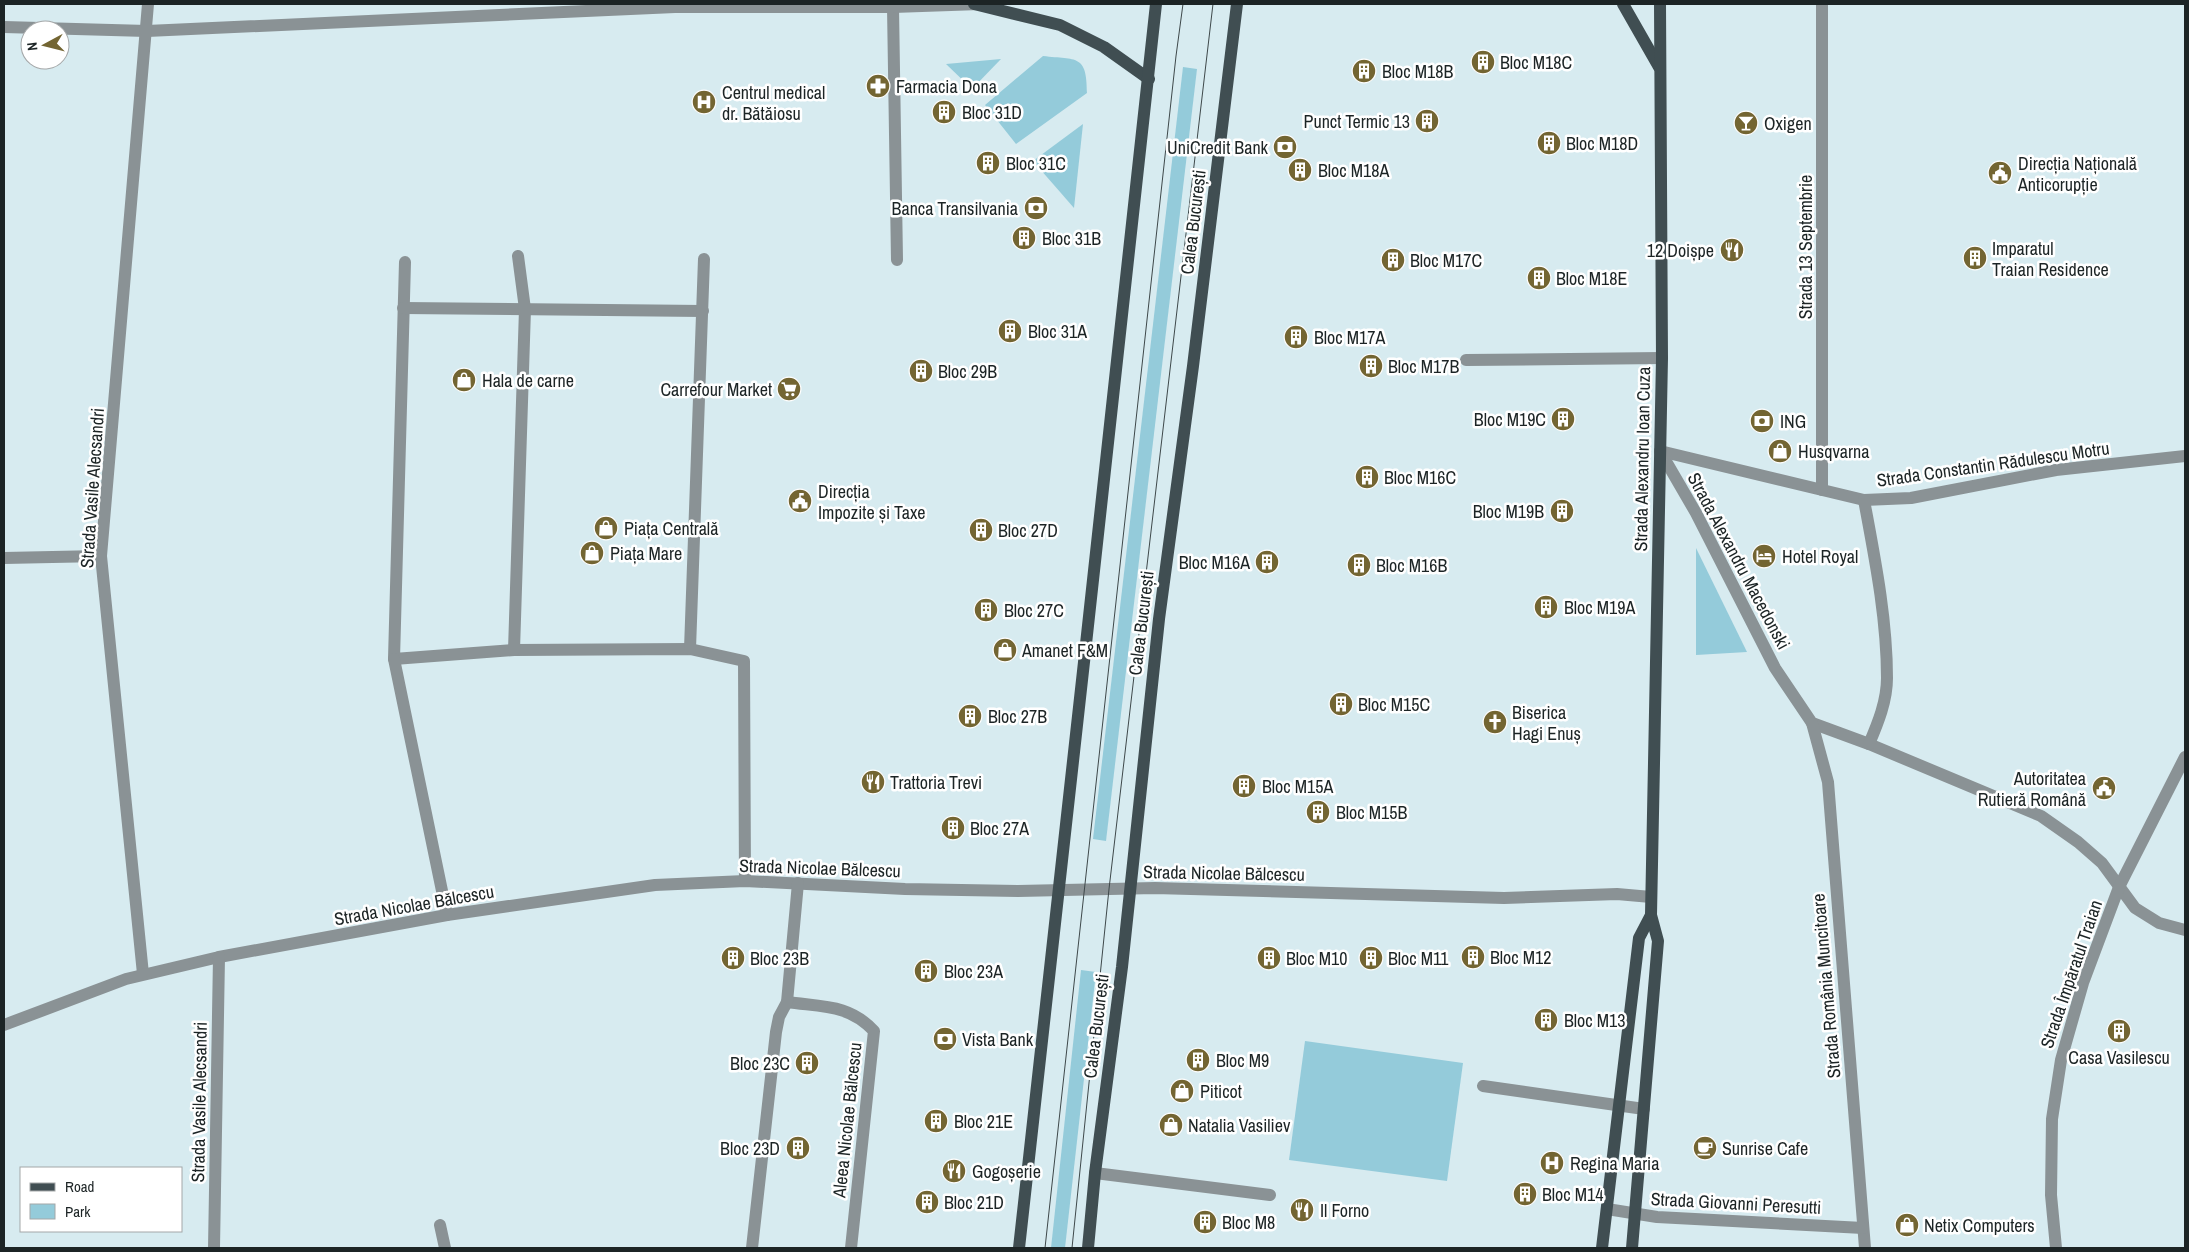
<svg xmlns="http://www.w3.org/2000/svg" width="2189" height="1252" viewBox="0 0 2189 1252" font-family="'Archivo Narrow',sans-serif">
	<style>
		.green { fill: #94cbda }
		.lines { fill: none; stroke-linecap: round; stroke-linejoin: round }
		.minor { stroke: #8a9295; stroke-width: 12 }
		.major { stroke: #404e52; stroke-width: 12 }
		.tram { stroke: #3e484a; stroke-width: 1 }
		.labels { text-anchor: middle; dominant-baseline: central; stroke-width: 5; stroke-linejoin: round; paint-order: stroke }
		.poi-label { font-size: 18px; fill: #1c2425; stroke: #fff; text-anchor: start }
		.street-label { font-size: 18px; fill: #1c2425; stroke: #fff }
	</style>
	<rect width="100%" height="100%" fill="#d7ebf0"/>
	<!-- green -->
	<g class="green">
		<path d="M 1043,56 C 1077,60 1087,54 1087,93 L 1016,144 L 985,105 Z"/>
		<path d="M 1001,59 L 972,89 L 946,64 Z"/>
		<path d="M 1183,67 L 1197,69 L 1106,841 L 1093,839 Z"/>
		<path d="M 1083,124 L 1074,208 L 1033,161 Z"/>
		<path d="M 1696,548 L 1747,652 L 1696,655 Z"/>
		<path d="M 1081,970 L 1096,972 L 1065,1248 L 1051,1248 Z"/>
		<path d="M 1305,1041 L 1463,1063 L 1447,1181 L 1289,1160 Z"/>
	</g>
	<g class="lines">
		<!-- minor -->
		<g class="minor">
			<path d="M 893,7 L 897,260"/>
			<path d="M 4,27 L 147,31 L 675,7 L 893,7 L 980,4"/>
			<path d="M 405,262 L 394,659 L 514,650 L 690,649 L 744,661 L 745,881"/>
			<path d="M 403,308 L 703,311"/>
			<path d="M 1466,360 L 1662,358"/>
			<path d="M 1660,451 L 1696,513 L 1775,668 L 1812,723 L 1869,744 L 2041,816 L 2078,842 L 2102,863 L 2135,908 L 2159,923 L 2185,930"/>
			<path d="M 1660,451 L 1864,500 L 1911,498 L 2056,470 L 2185,456"/>
			<path d="M 1822,490 L 1822,4"/>
			<path d="M 1864,500 C 1875,559 1887,619 1887,678 C 1887,701 1878,723 1869,744"/>
			<path d="M 4,558 L 101,556"/>
			<path d="M 690,649 L 704,259"/>
			<path d="M 514,650 L 525,309 L 518,256"/>
			<path d="M 394,659 L 447,915"/>
			<path d="M 1812,723 L 1828,782 L 1865,1248"/>
			<path d="M 143,974 L 101,556 L 148,4"/>
			<path d="M 787,1002 C 822,1007 849,1004 874,1031 L 851,1248"/>
			<path d="M 4,1025 L 126,979 L 219,957 L 447,915 L 655,885 L 745,881 L 905,889 L 1018,891 L 1155,888 L 1504,898 L 1617,894 L 1651,897"/>
			<path d="M 1483,1086 L 1644,1109"/>
			<path d="M 1095,1173 L 1270,1195"/>
			<path d="M 1607,1209 L 1657,1217 L 1863,1228"/>
			<path d="M 440,1225 L 445,1248"/>
			<path d="M 214,1248 L 219,957"/>
			<path d="M 752,1248 L 776,1032 L 779,1017 L 787,1002 L 798,883"/>
			<path d="M 2056,1248 L 2051,1195 L 2052,1119 L 2061,1060 L 2083,983 L 2119,887 L 2185,757"/>
		</g>
		<!-- major -->
		<g class="major">
			<path d="M 974,4 L 1060,25 L 1104,47 L 1149,79"/>
			<path d="M 1623,4 L 1659,67"/>
			<path d="M 1019,1248 C 1068,834 1108,418 1156,4"/>
			<path d="M 1088,1248 L 1095,1173 L 1122,967 L 1159,619 L 1193,366 L 1237,4"/>
			<path d="M 1602,1248 L 1639,938 L 1651,915"/>
			<path d="M 1632,1248 L 1658,941 L 1651,915 L 1662,358 L 1660,4"/>
		</g>
		<!-- tram -->
		<g class="tram">
			<path d="M 1045,1248 L 1176,56 L 1183,4"/>
			<path d="M 1072,1248 L 1109,889 L 1213,4"/>
		</g>
	</g>
	<!-- icons -->
	<defs>
		<g id="building-disc" transform="scale(1.25)"><circle r="9.5" fill="#736532" stroke="#fff"/><path d="M-4-6H4V6H1V3H-1V6H-4ZM-2.5-4.3h1.7v1.8h-1.7ZM.8-4.3h1.7v1.8H.8ZM-2.5-1h1.7V.8h-1.7ZM.8-1h1.7V.8H.8Z" fill="#fff"/></g>
		<g id="pharmacy-disc" transform="scale(1.25)"><circle r="9.5" fill="#736532" stroke="#fff"/><path d="M-2-6h4v4h4v4h-4v4h-4v-4h-4v-4h4Z" fill="#fff"/></g>
		<g id="hospital-disc" transform="scale(1.25)"><circle r="9.5" fill="#736532" stroke="#fff"/><path d="M-5-5h3v3.5h4V-5h3V5h-3V1.5h-4V5h-3Z" fill="#fff"/></g>
		<g id="bar-disc" transform="scale(1.25)"><circle r="9.5" fill="#736532" stroke="#fff"/><path d="M-6-5H6L.8 .8V4.5H3.5V6h-7V4.5H-.8V.8Z" fill="#fff"/></g>
		<g id="bank-disc" transform="scale(1.25)"><circle r="9.5" fill="#736532" stroke="#fff"/><path d="M-6-4H6V4H-6ZM0-2.3a2.3 2.3 0 1 0 0 4.6a2.3 2.3 0 1 0 0-4.6Z" fill="#fff"/></g>
		<g id="civic-disc" transform="scale(1.25)"><circle r="9.5" fill="#736532" stroke="#fff"/><path d="M-.6-6.5H3V-4.5H.6V-3L4-1V1h2V6H-6V1h2V-1L-.6-3ZM-1.2 2.5V6h2.4V2.5Z" fill="#fff"/></g>
		<g id="restaurant-disc" transform="scale(1.25)"><circle r="9.5" fill="#736532" stroke="#fff"/><path d="M-5-6h1v4h1v-4h1v4h1v-4h1v5L-1.5 .5V6h-2V.5L-5-1ZM5-6V6H3V1.5H1.5Q1.5-4 5-6Z" fill="#fff"/></g>
		<g id="shop-disc" transform="scale(1.25)"><circle r="9.5" fill="#736532" stroke="#fff"/><path d="M-5-2.5h2.3a2.7 3.5 0 0 1 5.4 0H5L5.5 6h-11ZM-1.5-2.5h3a1.5 2.3 0 0 0-3 0Z" fill="#fff"/></g>
		<g id="supermarket-disc" transform="scale(1.25)"><circle r="9.5" fill="#736532" stroke="#fff"/><path d="M-6-5.5h2.5l.6 2H6L4.5 2H-2.5L-4.4-4H-6ZM-1.5 3.2a1.3 1.3 0 1 0 .1 0ZM3 3.2a1.3 1.3 0 1 0 .1 0Z" fill="#fff"/></g>
		<g id="hotel-disc" transform="scale(1.25)"><circle r="9.5" fill="#736532" stroke="#fff"/><path d="M-6-4.5h1.5V1H6V5H4.5V3h-9V5H-6ZM-4 0a1.8 1.8 0 1 1 3.6 0ZM.5 0V-2.5h3Q6-2.5 6 0Z" fill="#fff"/></g>
		<g id="church-disc" transform="scale(1.25)"><circle r="9.5" fill="#736532" stroke="#fff"/><path d="M-1.2-6h2.4v3.5h3.3v2.4h-3.3V6h-2.4V-.1h-3.3v-2.4h3.3Z" fill="#fff"/></g>
		<g id="cafe-disc" transform="scale(1.25)"><circle r="9.5" fill="#736532" stroke="#fff"/><path d="M-5.5-4.5H6V0H3Q3 3.5 0 3.5H-2.5Q-5.5 3.5-5.5 0ZM3-3.2v2h1.7v-2ZM-6 4.5H4V6H-6Z" fill="#fff"/></g>
	</defs>
	<g fill-rule="evenodd">
		<use href="#building-disc" x="1483" y="62"/>
		<use href="#building-disc" x="1364" y="71"/>
		<use href="#pharmacy-disc" x="878" y="86"/>
		<use href="#hospital-disc" x="704" y="102"/>
		<use href="#building-disc" x="944" y="112"/>
		<use href="#building-disc" x="1427" y="121"/>
		<use href="#bar-disc" x="1746" y="123"/>
		<use href="#building-disc" x="1549" y="143"/>
		<use href="#bank-disc" x="1285" y="147"/>
		<use href="#building-disc" x="988" y="163"/>
		<use href="#building-disc" x="1300" y="170"/>
		<use href="#civic-disc" x="2000" y="173"/>
		<use href="#bank-disc" x="1036" y="208"/>
		<use href="#building-disc" x="1024" y="238"/>
		<use href="#restaurant-disc" x="1732" y="250"/>
		<use href="#building-disc" x="1975" y="258"/>
		<use href="#building-disc" x="1393" y="260"/>
		<use href="#building-disc" x="1539" y="278"/>
		<use href="#building-disc" x="1010" y="331"/>
		<use href="#building-disc" x="1296" y="337"/>
		<use href="#building-disc" x="1371" y="366"/>
		<use href="#building-disc" x="921" y="371"/>
		<use href="#shop-disc" x="464" y="380"/>
		<use href="#supermarket-disc" x="789" y="389"/>
		<use href="#building-disc" x="1563" y="419"/>
		<use href="#bank-disc" x="1762" y="421"/>
		<use href="#shop-disc" x="1780" y="451"/>
		<use href="#building-disc" x="1367" y="477"/>
		<use href="#civic-disc" x="800" y="501"/>
		<use href="#building-disc" x="1562" y="511"/>
		<use href="#shop-disc" x="606" y="528"/>
		<use href="#building-disc" x="981" y="530"/>
		<use href="#shop-disc" x="592" y="553"/>
		<use href="#hotel-disc" x="1764" y="556"/>
		<use href="#building-disc" x="1267" y="562"/>
		<use href="#building-disc" x="1359" y="565"/>
		<use href="#building-disc" x="1546" y="607"/>
		<use href="#building-disc" x="986" y="610"/>
		<use href="#shop-disc" x="1005" y="650"/>
		<use href="#building-disc" x="1341" y="704"/>
		<use href="#building-disc" x="970" y="716"/>
		<use href="#church-disc" x="1495" y="722"/>
		<use href="#restaurant-disc" x="873" y="782"/>
		<use href="#building-disc" x="1244" y="786"/>
		<use href="#civic-disc" x="2104" y="788"/>
		<use href="#building-disc" x="1318" y="812"/>
		<use href="#building-disc" x="953" y="828"/>
		<use href="#building-disc" x="1473" y="957"/>
		<use href="#building-disc" x="733" y="958"/>
		<use href="#building-disc" x="1269" y="958"/>
		<use href="#building-disc" x="1371" y="958"/>
		<use href="#building-disc" x="926" y="971"/>
		<use href="#building-disc" x="1546" y="1020"/>
		<use href="#building-disc" x="2119" y="1031"/>
		<use href="#bank-disc" x="945" y="1039"/>
		<use href="#building-disc" x="1198" y="1060"/>
		<use href="#building-disc" x="807" y="1063"/>
		<use href="#shop-disc" x="1182" y="1091"/>
		<use href="#building-disc" x="936" y="1121"/>
		<use href="#shop-disc" x="1171" y="1125"/>
		<use href="#building-disc" x="798" y="1148"/>
		<use href="#cafe-disc" x="1705" y="1148"/>
		<use href="#hospital-disc" x="1552" y="1163"/>
		<use href="#restaurant-disc" x="954" y="1171"/>
		<use href="#building-disc" x="1525" y="1194"/>
		<use href="#building-disc" x="927" y="1202"/>
		<use href="#restaurant-disc" x="1302" y="1210"/>
		<use href="#building-disc" x="1205" y="1222"/>
		<use href="#shop-disc" x="1907" y="1225"/>
	</g>
	<g class="labels">
		<!-- poi labels -->
		<g class="poi-label">
			<text x="1500" y="62">Bloc M18C</text>
			<text x="1382" y="71">Bloc M18B</text>
			<text x="896" y="86">Farmacia Dona</text>
			<text x="722" y="92">Centrul medical<tspan x="722" dy="21">dr. Bătăiosu</tspan></text>
			<text x="962" y="112">Bloc 31D</text>
			<text x="1410" y="121" text-anchor="end">Punct Termic 13</text>
			<text x="1764" y="123">Oxigen</text>
			<text x="1566" y="143">Bloc M18D</text>
			<text x="1268" y="147" text-anchor="end">UniCredit Bank</text>
			<text x="1006" y="163">Bloc 31C</text>
			<text x="2018" y="163">Direcția Națională<tspan x="2018" dy="21">Anticorupție</tspan></text>
			<text x="1318" y="170">Bloc M18A</text>
			<text x="1018" y="208" text-anchor="end">Banca Transilvania</text>
			<text x="1042" y="238">Bloc 31B</text>
			<text x="1992" y="248">Imparatul<tspan x="1992" dy="21">Traian Residence</tspan></text>
			<text x="1714" y="250" text-anchor="end">12 Doișpe</text>
			<text x="1410" y="260">Bloc M17C</text>
			<text x="1556" y="278">Bloc M18E</text>
			<text x="1028" y="331">Bloc 31A</text>
			<text x="1314" y="337">Bloc M17A</text>
			<text x="1388" y="366">Bloc M17B</text>
			<text x="938" y="371">Bloc 29B</text>
			<text x="482" y="380">Hala de carne</text>
			<text x="772" y="389" text-anchor="end">Carrefour Market</text>
			<text x="1546" y="419" text-anchor="end">Bloc M19C</text>
			<text x="1780" y="421">ING</text>
			<text x="1798" y="451">Husqvarna</text>
			<text x="1384" y="477">Bloc M16C</text>
			<text x="818" y="491">Direcția<tspan x="818" dy="21">Impozite și Taxe</tspan></text>
			<text x="1544" y="511" text-anchor="end">Bloc M19B</text>
			<text x="624" y="528">Piața Centrală</text>
			<text x="998" y="530">Bloc 27D</text>
			<text x="610" y="553">Piața Mare</text>
			<text x="1782" y="556">Hotel Royal</text>
			<text x="1250" y="562" text-anchor="end">Bloc M16A</text>
			<text x="1376" y="565">Bloc M16B</text>
			<text x="1564" y="607">Bloc M19A</text>
			<text x="1004" y="610">Bloc 27C</text>
			<text x="1022" y="650">Amanet F&amp;M</text>
			<text x="1358" y="704">Bloc M15C</text>
			<text x="1512" y="712">Biserica<tspan x="1512" dy="21">Hagi Enuș</tspan></text>
			<text x="988" y="716">Bloc 27B</text>
			<text x="2086" y="778" text-anchor="end">Autoritatea<tspan x="2086" dy="21">Rutieră Română</tspan></text>
			<text x="890" y="782">Trattoria Trevi</text>
			<text x="1262" y="786">Bloc M15A</text>
			<text x="1336" y="812">Bloc M15B</text>
			<text x="970" y="828">Bloc 27A</text>
			<text x="1490" y="957">Bloc M12</text>
			<text x="750" y="958">Bloc 23B</text>
			<text x="1286" y="958">Bloc M10</text>
			<text x="1388" y="958">Bloc M11</text>
			<text x="944" y="971">Bloc 23A</text>
			<text x="1564" y="1020">Bloc M13</text>
			<text x="962" y="1039">Vista Bank</text>
			<text x="2119" y="1057" text-anchor="middle">Casa Vasilescu</text>
			<text x="1216" y="1060">Bloc M9</text>
			<text x="790" y="1063" text-anchor="end">Bloc 23C</text>
			<text x="1200" y="1091">Piticot</text>
			<text x="954" y="1121">Bloc 21E</text>
			<text x="1188" y="1125">Natalia Vasiliev</text>
			<text x="780" y="1148" text-anchor="end">Bloc 23D</text>
			<text x="1722" y="1148">Sunrise Cafe</text>
			<text x="1570" y="1163">Regina Maria</text>
			<text x="972" y="1171">Gogoșerie</text>
			<text x="1542" y="1194">Bloc M14</text>
			<text x="944" y="1202">Bloc 21D</text>
			<text x="1320" y="1210">Il Forno</text>
			<text x="1222" y="1222">Bloc M8</text>
			<text x="1924" y="1225">Netix Computers</text>
		</g>
		<!-- street labels -->
		<g class="street-label">
			<text transform="translate(1193 222) rotate(-83)">Calea București</text>
			<text transform="translate(1805 247) rotate(-90)">Strada 13 Septembrie</text>
			<text transform="translate(1642 459) rotate(-89)">Strada Alexandru Ioan Cuza</text>
			<text transform="translate(1993 464) rotate(-8)">Strada Constantin Rădulescu Motru</text>
			<text transform="translate(92 488) rotate(-86)">Strada Vasile Alecsandri</text>
			<text transform="translate(1739 561) rotate(62)">Strada Alexandru Macedonski</text>
			<text transform="translate(1141 623) rotate(-83)">Calea București</text>
			<text transform="translate(820 868) rotate(2)">Strada Nicolae Bălcescu</text>
			<text transform="translate(1224 873) rotate(1)">Strada Nicolae Bălcescu</text>
			<text transform="translate(414 905) rotate(-10)">Strada Nicolae Bălcescu</text>
			<text transform="translate(2071 974) rotate(-71)">Strada Împăratul Traian</text>
			<text transform="translate(1826 986) rotate(-95)">Strada România Muncitoare</text>
			<text transform="translate(1096 1026) rotate(-83)">Calea București</text>
			<text transform="translate(199 1102) rotate(-89)">Strada Vasile Alecsandri</text>
			<text transform="translate(847 1120) rotate(-84)">Aleea Nicolae Bălcescu</text>
			<text transform="translate(1736 1203) rotate(3)">Strada Giovanni Peresutti</text>
		</g>
	</g>
	<!-- border -->
	<rect width="2189" height="1252" fill="none" stroke="#1c2425" stroke-width="10"/>
	<!-- legend -->
	<rect x="20" y="1167" width="162" height="65" fill="#ffffff" stroke="#a4a7a8"/>
	<rect x="30" y="1183" width="25" height="8" fill="#404e52" stroke="#a4a7a8"/>
	<text x="65" y="1192" font-size="15" fill="#1c2425">Road</text>
	<rect x="30" y="1204" width="25" height="15" fill="#94cbda" stroke="#a4a7a8"/>
	<text x="65" y="1217" font-size="15" fill="#1c2425">Park</text>
	<!-- north arrow -->
	<g transform="translate(45 45) rotate(263)"><circle r="24" fill="#ffffff" stroke="#a4a7a8"/>
	<path d="M0-4L9 19L0 12L-9 19Z" fill="#736532"/>
	<text y="-8" font-size="14" font-weight="bold" text-anchor="middle" fill="#1c2425">N</text>
	</g>
</svg>
